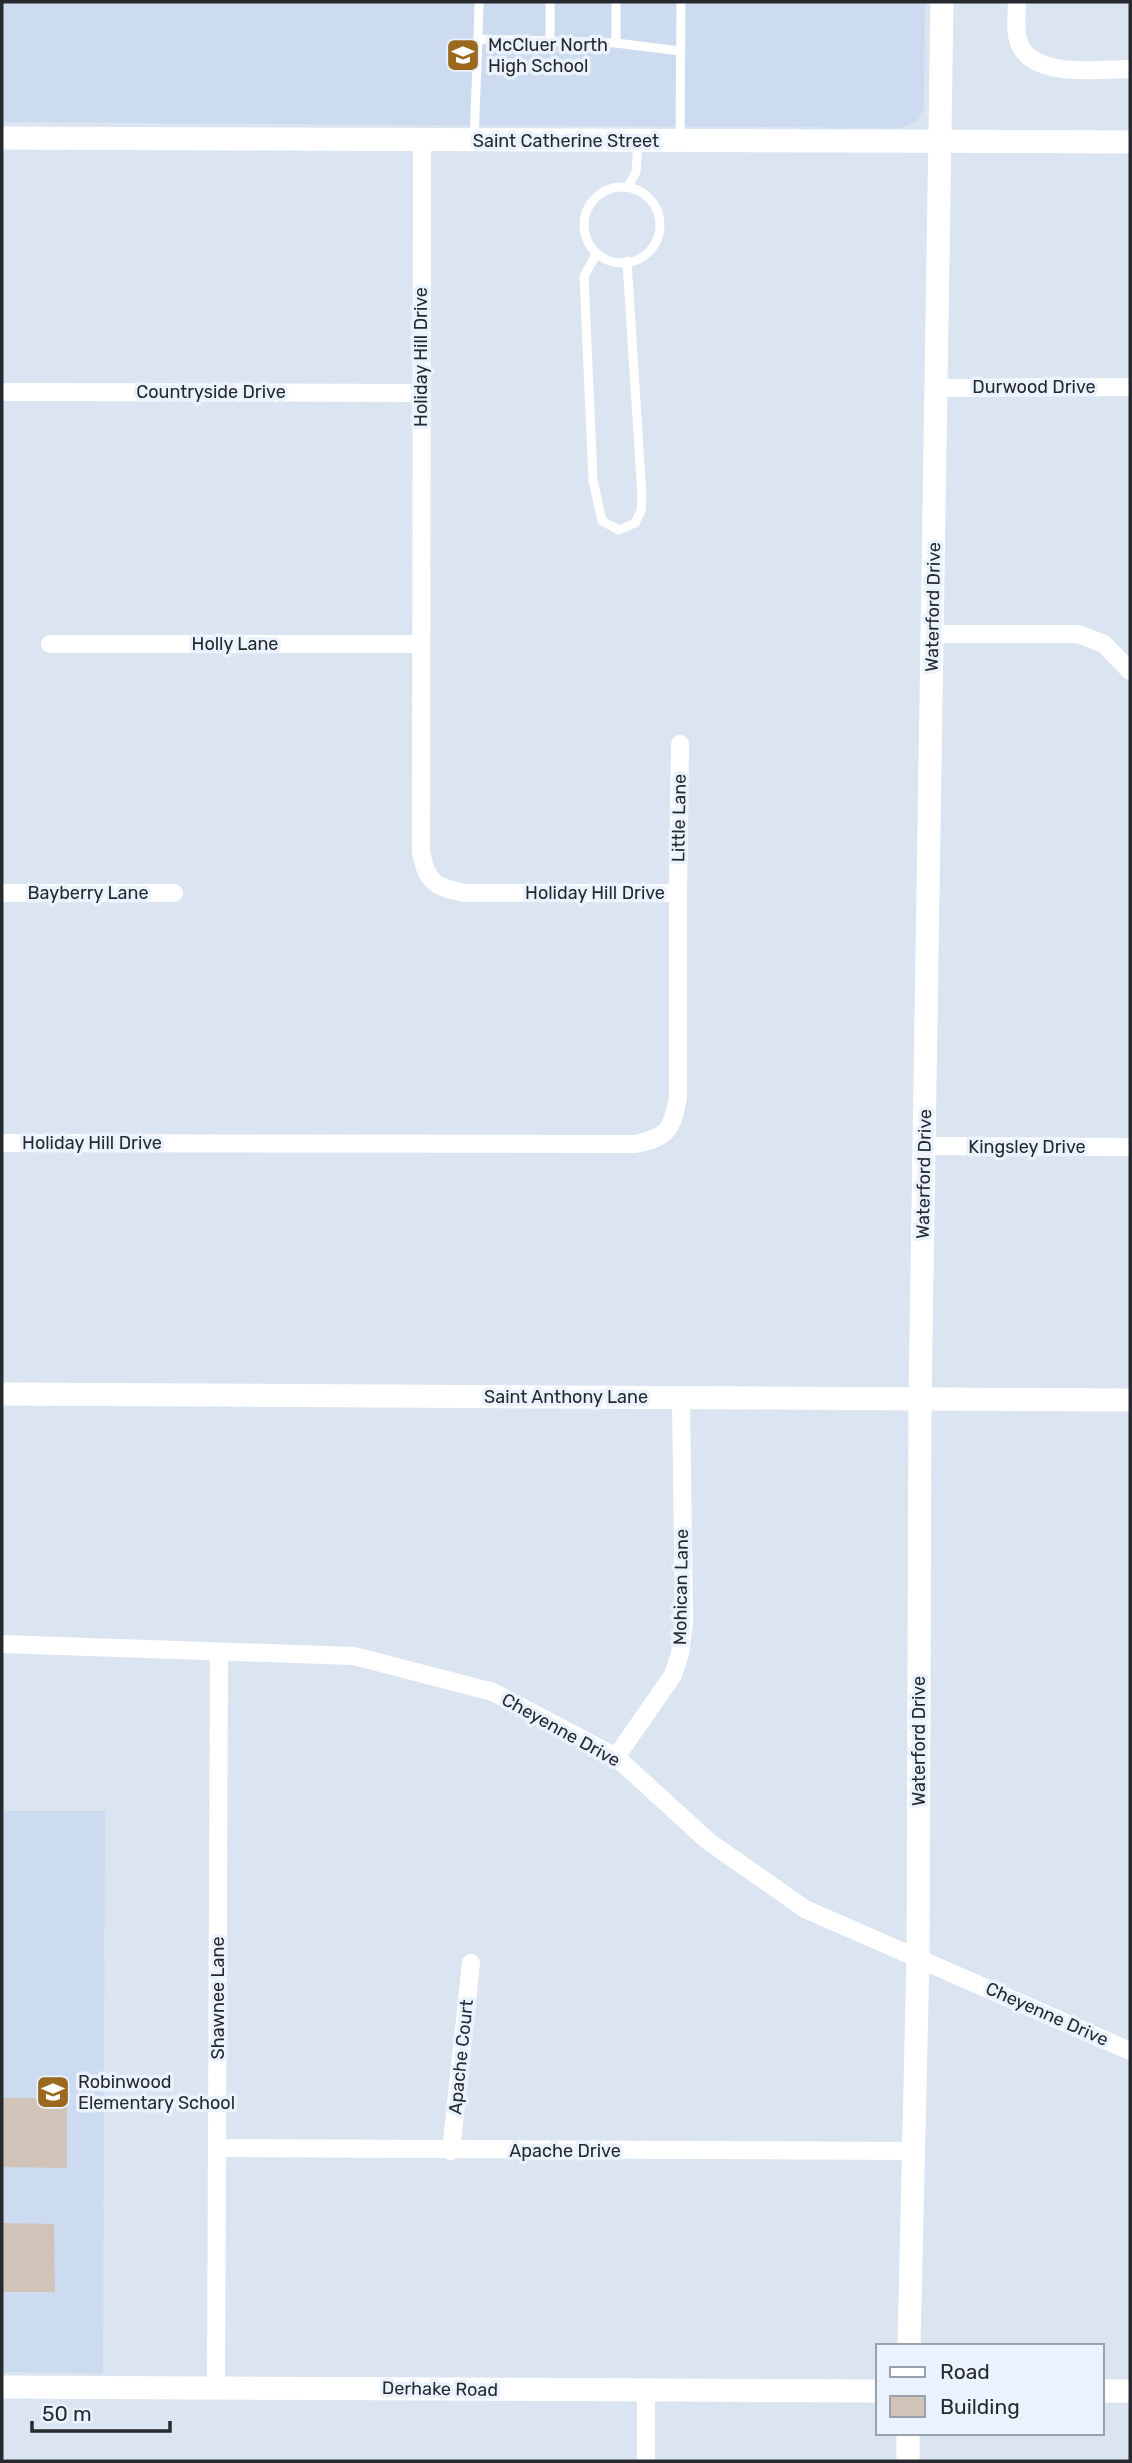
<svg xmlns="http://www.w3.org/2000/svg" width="1132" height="2463" viewBox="0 0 1132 2463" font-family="Rubik,sans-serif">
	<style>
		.built { fill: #ccdbef }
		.building { fill: #cfc4b7 }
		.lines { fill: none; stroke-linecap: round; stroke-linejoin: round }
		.service { stroke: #fff; stroke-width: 9 }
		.minor { stroke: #fff; stroke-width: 18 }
		.tertiary { stroke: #fff; stroke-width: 23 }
		.labels { text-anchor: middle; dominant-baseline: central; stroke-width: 7; stroke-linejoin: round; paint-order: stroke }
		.poi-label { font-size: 18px; fill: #262a2f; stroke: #eaf2fd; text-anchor: start }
		.street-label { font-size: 18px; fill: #262a2f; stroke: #eaf2fd }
	</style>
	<rect width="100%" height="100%" fill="#dbe5f2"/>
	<!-- built -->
	<g class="built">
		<path d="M 2,2 L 925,2 L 924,109 L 917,121 L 901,128 L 2,122 Z"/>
		<path d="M 2,1811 L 105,1811 L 103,2373 L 2,2372 Z"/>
	</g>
	<!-- building -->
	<g class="building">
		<path d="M 2,2098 L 67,2098 L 67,2168 L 2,2167 Z"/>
		<path d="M 2,2223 L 54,2224 L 55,2292 L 2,2292 Z"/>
	</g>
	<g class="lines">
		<!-- service -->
		<g class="service">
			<path d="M 479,2 L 478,39 L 616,43 L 680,51"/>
			<path d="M 550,2 L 550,41"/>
			<path d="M 616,2 L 616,43"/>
			<path d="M 474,139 L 478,39"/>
			<path d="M 680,140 L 681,2"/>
			<path d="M 628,187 L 636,172 L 638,141"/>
			<circle cx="622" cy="225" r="38"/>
			<path d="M 597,253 L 584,276 L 593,480 L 602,521 L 619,530 L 635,523 L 641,511 L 642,497 L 627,261"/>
		</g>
		<!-- minor -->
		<g class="minor">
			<path d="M 1017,2 C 1017,15 1014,33 1020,45 C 1035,79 1100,69 1130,69"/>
			<path d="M 937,388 L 1130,387"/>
			<path d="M 2,392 L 420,393"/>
			<path d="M 933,634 L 1078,634 L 1104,644 L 1130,671"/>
			<path d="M 50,644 L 420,644"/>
			<path d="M 2,893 L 174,893"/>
			<path d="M 678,893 L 680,744"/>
			<path d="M 2,1143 L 635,1144 C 669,1137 672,1129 678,1097 L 678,893 L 465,893 C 435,887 427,883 421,852 L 422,141"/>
			<path d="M 924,1146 L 1130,1147"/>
			<path d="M 2,1644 L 354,1656 L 493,1692 L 616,1757 L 708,1841 L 805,1909 L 1130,2051"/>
			<path d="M 616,1757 L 673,1675 L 680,1654 L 684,1622 L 681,1398"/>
			<path d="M 217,2148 L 913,2151"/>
			<path d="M 451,2151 L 471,1963"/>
			<path d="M 216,2386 L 219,1652"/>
			<path d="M 646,2461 L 646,2392"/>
		</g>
		<!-- tertiary -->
		<g class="tertiary">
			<path d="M 2,138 L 1130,142"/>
			<path d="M 2,1394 L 1130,1400"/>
			<path d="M 909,2346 L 918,1956 L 920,1400 L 942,2"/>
			<path d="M 2,2387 L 878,2391"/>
			<path d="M 1102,2391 L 1130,2391"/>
			<path d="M 908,2461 L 908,2433"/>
		</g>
	</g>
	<!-- icons -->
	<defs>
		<g id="school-square" transform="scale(1.75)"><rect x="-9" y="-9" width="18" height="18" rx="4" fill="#9a691d" stroke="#eaf2fd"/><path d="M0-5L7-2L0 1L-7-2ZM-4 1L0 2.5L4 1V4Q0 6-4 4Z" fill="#fff"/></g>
	</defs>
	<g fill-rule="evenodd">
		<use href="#school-square" x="463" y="55"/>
		<use href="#school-square" x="53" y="2092"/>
	</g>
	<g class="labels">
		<!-- poi labels -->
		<g class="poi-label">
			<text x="488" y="45">McCluer North<tspan x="488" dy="21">High School</tspan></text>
			<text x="78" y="2082">Robinwood<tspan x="78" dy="21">Elementary School</tspan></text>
		</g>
		<!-- street labels -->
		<g class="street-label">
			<text x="566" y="141">Saint Catherine Street</text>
			<text transform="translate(421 357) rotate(-90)">Holiday Hill Drive</text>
			<text x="1034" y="387">Durwood Drive</text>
			<text x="211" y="392">Countryside Drive</text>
			<text transform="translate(933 607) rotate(-89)">Waterford Drive</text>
			<text x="235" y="644">Holly Lane</text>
			<text transform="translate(679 818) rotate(-89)">Little Lane</text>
			<text x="88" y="893">Bayberry Lane</text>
			<text x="595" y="893">Holiday Hill Drive</text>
			<text x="92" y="1143">Holiday Hill Drive</text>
			<text x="1027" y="1147">Kingsley Drive</text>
			<text transform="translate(924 1174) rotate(-89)">Waterford Drive</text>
			<text x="566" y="1397">Saint Anthony Lane</text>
			<text transform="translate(681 1587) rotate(-89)">Mohican Lane</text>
			<text transform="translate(561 1730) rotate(29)">Cheyenne Drive</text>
			<text transform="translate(919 1741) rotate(-90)">Waterford Drive</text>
			<text transform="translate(218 1998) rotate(-90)">Shawnee Lane</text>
			<text transform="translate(1047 2014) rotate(24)">Cheyenne Drive</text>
			<text transform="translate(461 2057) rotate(-84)">Apache Court</text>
			<text x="565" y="2151">Apache Drive</text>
			<text transform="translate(440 2389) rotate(1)">Derhake Road</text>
		</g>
	</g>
	<!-- border -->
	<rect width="1132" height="2463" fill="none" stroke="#262a2f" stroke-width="7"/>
	<!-- legend -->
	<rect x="876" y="2344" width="228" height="91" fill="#eaf2fd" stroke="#9ca2ab" stroke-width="2"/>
	<rect x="890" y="2367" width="35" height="10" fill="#ffffff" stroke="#9ca2ab" stroke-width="2"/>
	<text x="940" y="2379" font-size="21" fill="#262a2f">Road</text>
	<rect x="890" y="2396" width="35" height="21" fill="#cfc4b7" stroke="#9ca2ab" stroke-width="2"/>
	<text x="940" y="2414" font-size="21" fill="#262a2f">Building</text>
	<!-- scale -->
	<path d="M32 2421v10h138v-10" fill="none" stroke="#262a2f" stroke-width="3.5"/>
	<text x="42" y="2421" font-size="21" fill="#262a2f" stroke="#eaf2fd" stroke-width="5" paint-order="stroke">50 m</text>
</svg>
